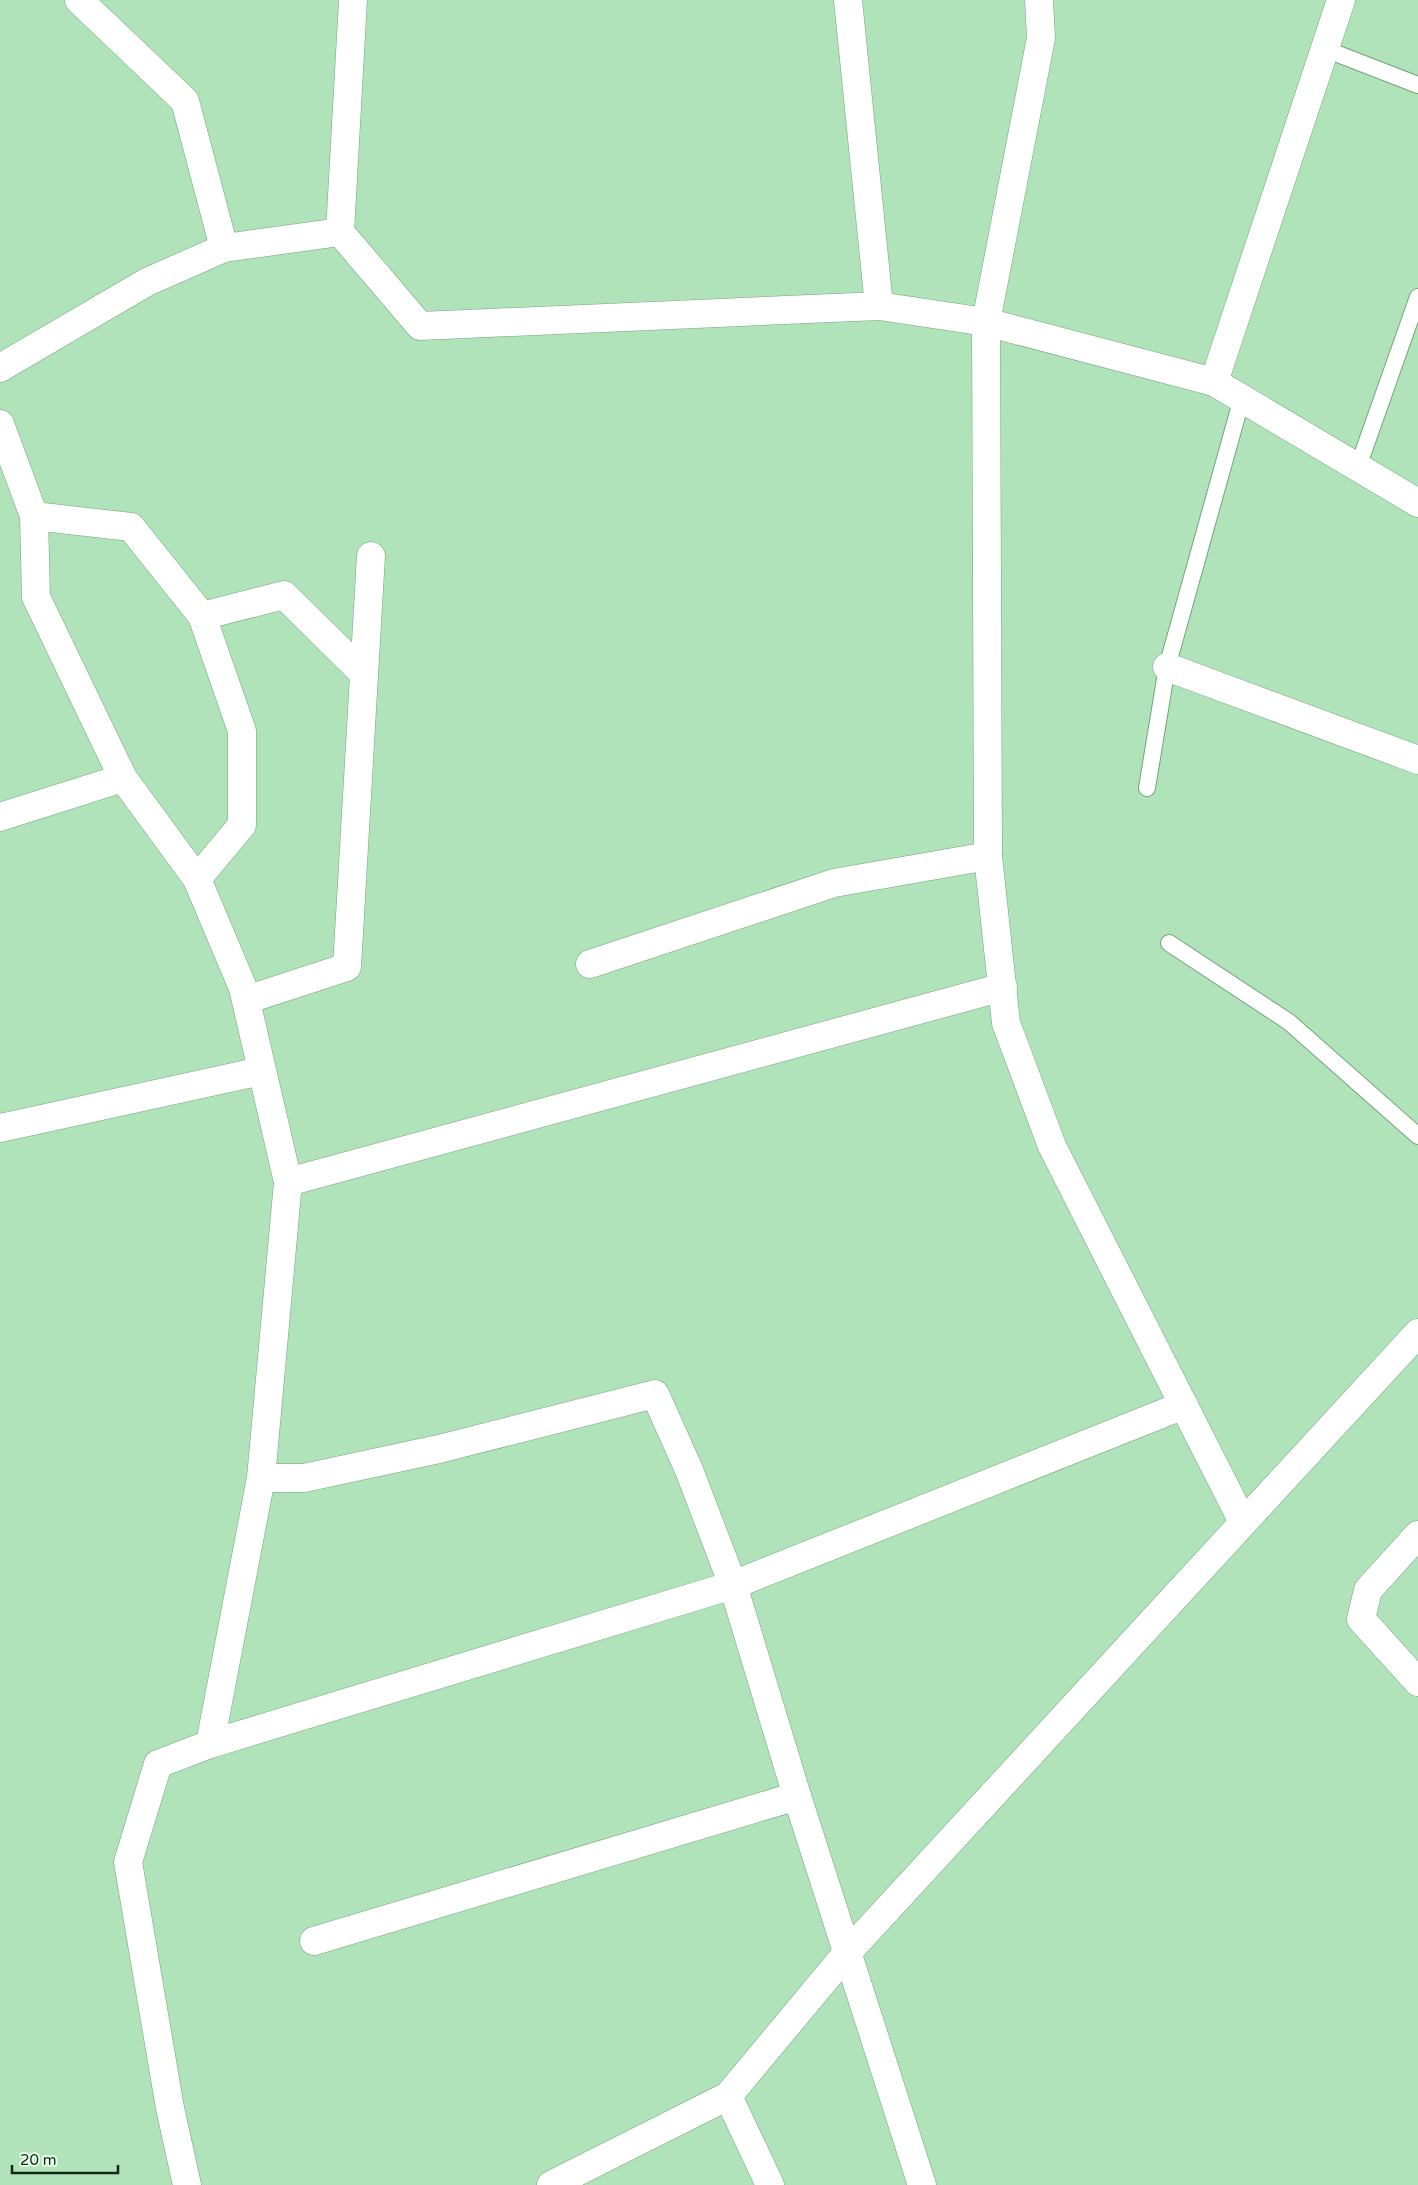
<svg xmlns="http://www.w3.org/2000/svg" width="1418" height="2185" viewBox="0 0 1418 2185" font-family="'Varela Round',sans-serif">
	<style>
		.lines { fill: none; stroke-linecap: round; stroke-linejoin: round }
		.lane-casing { stroke: #74a57e; stroke-width: 18 }
		.street-casing { stroke: #74a57e; stroke-width: 29 }
		.secondary-casing { stroke: #74a57e; stroke-width: 29 }
		.lane { stroke: #fff; stroke-width: 16 }
		.street { stroke: #fff; stroke-width: 28 }
		.secondary { stroke: #fff; stroke-width: 28 }
	</style>
	<rect width="100%" height="100%" fill="#b0e3ba"/>
	<g class="lines">
		<!-- lane casing -->
		<g class="lane-casing">
			<g id="lane">
				<path d="M 1325,49 L 1418,85"/>
				<path d="M 1358,467 L 1418,297"/>
				<path d="M 1147,788 L 1167,667 L 1242,398"/>
				<path d="M 1169,943 L 1289,1022 L 1418,1136"/>
			</g>
		</g>
		<!-- street casing -->
		<g class="street-casing">
			<g id="street">
				<path d="M 79,0 L 185,101 L 224,248"/>
				<path d="M 848,0 L 879,306"/>
				<path d="M 1039,0 L 1041,38 L 986,322 L 988,856 L 1006,1023 L 1052,1146 L 1243,1522"/>
				<path d="M 0,368 L 147,282 L 224,248 L 340,232"/>
				<path d="M 0,424 L 34,516 L 36,597 L 123,778 L 197,879 L 243,988 L 288,1182 L 261,1478 L 210,1744"/>
				<path d="M 34,516 L 131,527 L 202,616 L 242,731 L 242,825 L 197,879"/>
				<path d="M 202,616 L 284,595 L 363,673"/>
				<path d="M 1167,667 L 1418,760"/>
				<path d="M 0,817 L 123,778"/>
				<path d="M 590,964 L 834,883 L 988,856"/>
				<path d="M 246,1000 L 347,967 L 371,556"/>
				<path d="M 0,1128 L 261,1071"/>
				<path d="M 288,1182 L 1003,987"/>
				<path d="M 261,1478 L 304,1478 L 439,1449 L 655,1394 L 689,1470 L 733,1585 L 797,1796 L 922,2185"/>
				<path d="M 1418,1535 L 1368,1590 L 1361,1619 L 1418,1682"/>
				<path d="M 314,1941 L 797,1796"/>
				<path d="M 728,2096 L 770,2185"/>
				<path d="M 187,2185 L 170,2108 L 128,1862 L 158,1764 L 210,1744 L 733,1585 L 1184,1405"/>
				<path d="M 551,2185 L 728,2096 L 847,1953 L 1418,1333"/>
			</g>
		</g>
		<!-- secondary casing -->
		<g class="secondary-casing">
			<g id="secondary">
				<path d="M 353,0 L 340,232 L 420,326 L 879,306 L 986,322 L 1214,382 L 1418,503"/>
				<path d="M 1214,382 L 1341,0"/>
			</g>
		</g>
		<!-- lane -->
		<use href="#lane" class="lane"/>
		<!-- street -->
		<use href="#street" class="street"/>
		<!-- secondary -->
		<use href="#secondary" class="secondary"/>
	</g>
	<!-- scale -->
	<path d="M12 2165v8h106v-8" fill="none" stroke="#142819" stroke-width="2.5"/>
	<text x="20" y="2165" font-size="15" fill="#142819" stroke="#e3fde8" stroke-width="4" paint-order="stroke">20 m</text>
</svg>
